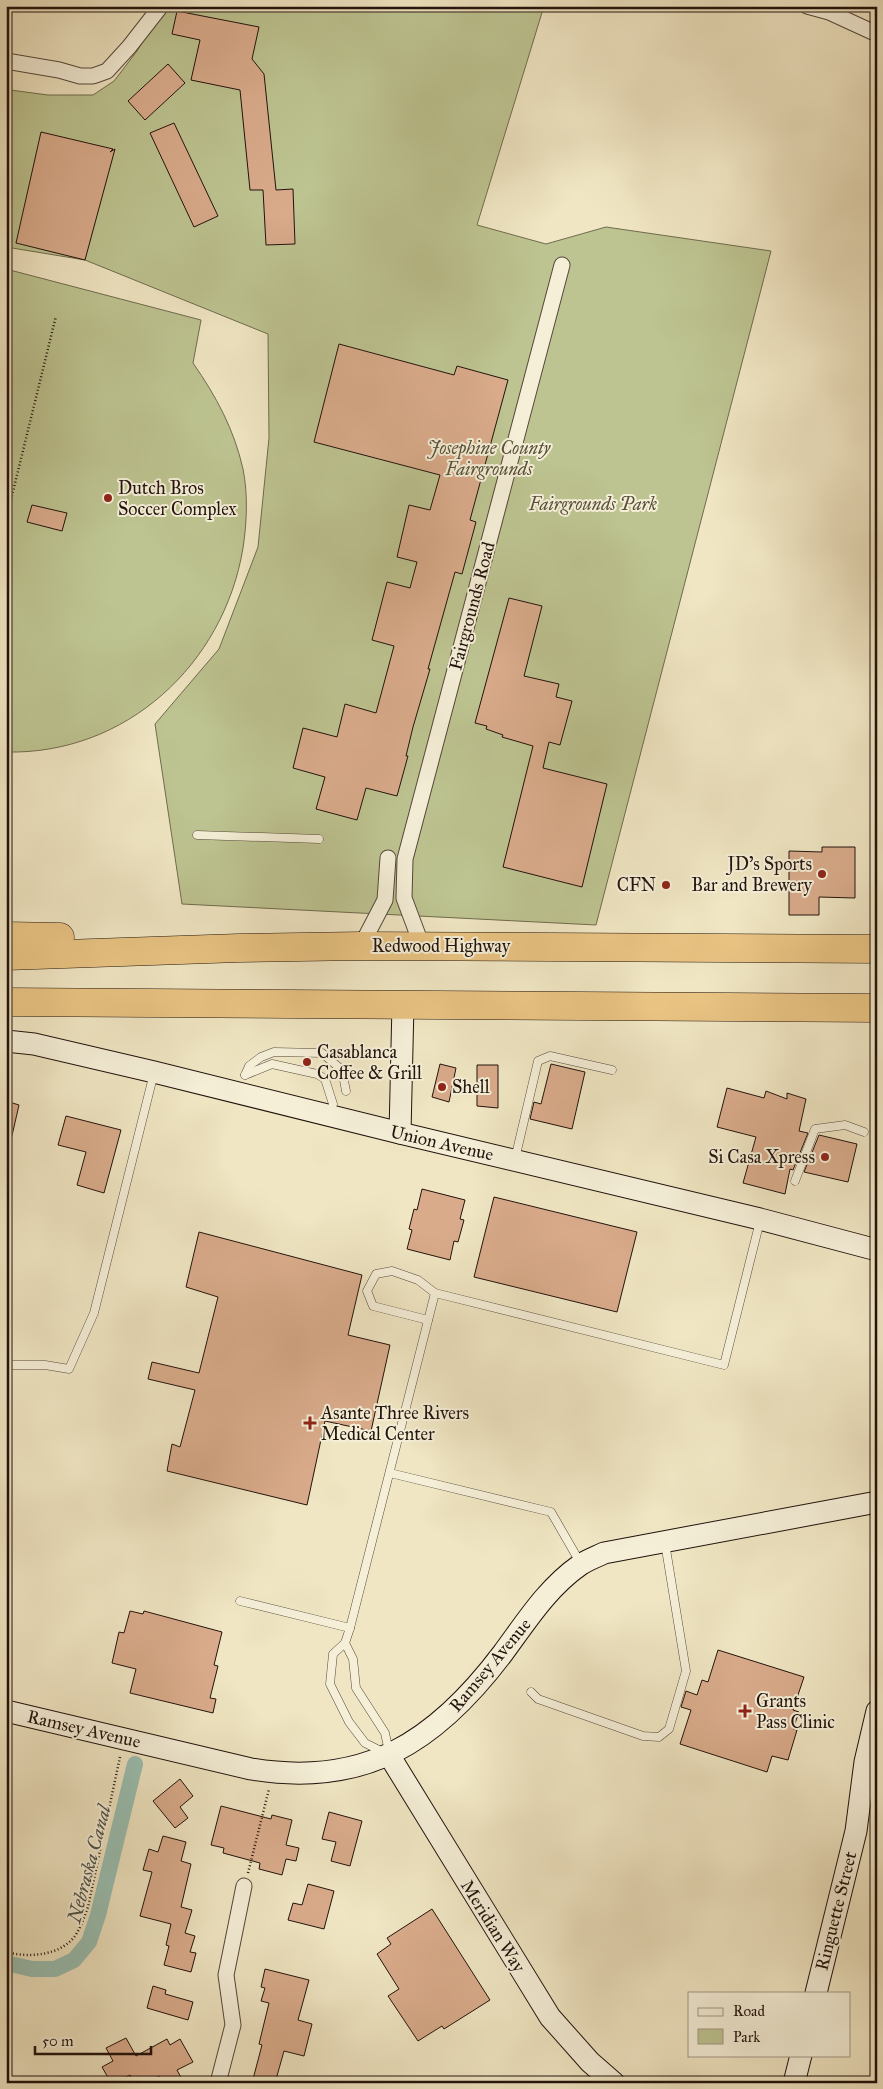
<svg xmlns="http://www.w3.org/2000/svg" width="883" height="2089" viewBox="0 0 883 2089" font-family="'IM FELL Great Primer',serif">
	<style>
		.green { fill: #bdc491; stroke: #6f6b4e }
		.lines { fill: none; stroke-linecap: round; stroke-linejoin: round }
		.canal { stroke: #9ac0b3; stroke-width: 16 }
		.building { fill: #d9ab8b; stroke: #21120c }
		.lane-casing { stroke: #55473a; stroke-width: 9 }
		.street-casing { stroke: #55473a; stroke-width: 17 }
		.secondary-casing { stroke: #21120c; stroke-width: 23 }
		.highway-casing { stroke: #21120c; stroke-width: 29 }
		.path { stroke: #21120c; stroke-width: 2.5; stroke-dasharray: 1 2.5; stroke-linecap: butt }
		.lane { stroke: #f5efd8; stroke-width: 8 }
		.street { stroke: #f5efd8; stroke-width: 15 }
		.secondary { stroke: #f5efd8; stroke-width: 21 }
		.highway { stroke: #e8c382; stroke-width: 28 }
		.poi-dot { fill: #8f2418; stroke: #f5efd8; stroke-width: 2 }
		.labels { text-anchor: middle; dominant-baseline: central; stroke-width: 4; stroke-linejoin: round; paint-order: stroke }
		.park-label { font-size: 18px; font-style: italic; fill: #58503b; stroke: #f5efd8 }
		.poi-label { font-size: 18px; fill: #21120c; stroke: #f5efd8; text-anchor: start }
		.street-label { font-size: 18px; fill: #21120c; stroke: #f5efd8 }
		.water-label { font-size: 19px; font-style: italic; fill: #4b4f46; stroke: #f5efd8 }
	</style>
	<rect width="100%" height="100%" fill="#f0e6c3"/>
	<filter id="stains"><feTurbulence type="fractalNoise" baseFrequency=".004" numOctaves="4"/><feColorMatrix values="0 0 0 0 .2 0 0 0 0 .09 0 0 0 0 .02 0 0 0 .5 -.17"/></filter>
	<radialGradient id="worn" r=".72"><stop offset=".6" stop-color="#630" stop-opacity="0"/><stop offset="1" stop-color="#630" stop-opacity=".3"/></radialGradient>
	<!-- green -->
	<g class="green">
		<path d="M 171,6 L 544,6 L 477,225 L 546,244 L 606,227 L 771,251 L 596,925 L 182,904 L 155,724 L 219,649 L 258,547 L 269,438 L 268,334 L 85,260 L 6,247 L 6,100 L 10,90 L 48,95 L 93,95 L 114,81 L 137,51 L 156,20 Z"/>
		<path d="M 6,269 L 201,320 L 193,363 C 216,396 234,429 243,469 C 248,494 247,522 243,548 C 224,664 126,755 6,752 Z"/>
	</g>
	<g class="lines">
		<!-- canal -->
		<path class="canal" d="M 6,1963 L 32,1969 L 55,1969 L 74,1960 L 89,1942 L 98,1915 L 135,1764"/>
	</g>
	<!-- building -->
	<g class="building">
		<path d="M 177,11 L 259,27 L 252,59 L 264,74 L 276,190 L 293,189 L 295,244 L 266,245 L 263,190 L 250,190 L 240,90 L 191,80 L 200,40 L 172,34 Z"/>
		<path d="M 168,64 L 185,83 L 145,120 L 128,101 Z"/>
		<path d="M 174,123 L 218,216 L 194,227 L 150,133 Z"/>
		<path d="M 41,132 L 113,149 L 110,152 L 115,149 L 85,260 L 16,243 Z"/>
		<path d="M 339,344 L 454,375 L 457,366 L 508,380 L 470,520 L 476,522 L 462,574 L 455,572 L 428,669 L 430,669 L 413,727 L 406,756 L 408,756 L 397,796 L 366,788 L 357,820 L 316,809 L 325,777 L 293,768 L 303,728 L 337,737 L 345,704 L 376,713 L 394,646 L 372,640 L 387,582 L 410,588 L 417,562 L 397,557 L 409,505 L 430,510 L 440,475 L 314,442 Z"/>
		<path d="M 32,505 L 67,513 L 62,531 L 27,522 Z"/>
		<path d="M 509,598 L 542,606 L 524,676 L 559,684 L 556,697 L 572,701 L 560,745 L 549,742 L 543,768 L 607,784 L 582,887 L 503,867 L 533,746 L 502,737 L 503,735 L 486,729 L 487,726 L 475,723 Z"/>
		<path d="M 822,847 L 855,847 L 855,898 L 819,897 L 819,915 L 789,915 L 789,851 L 822,852 Z"/>
		<path d="M 440,1064 L 456,1068 L 449,1102 L 432,1097 Z"/>
		<path d="M 551,1064 L 585,1072 L 572,1129 L 530,1119 L 534,1102 L 541,1104 Z"/>
		<path d="M 477,1065 L 498,1065 L 498,1108 L 477,1106 Z"/>
		<path d="M 727,1088 L 764,1098 L 766,1091 L 787,1099 L 787,1093 L 806,1099 L 799,1131 L 808,1133 L 793,1170 L 790,1169 L 785,1194 L 743,1183 L 756,1137 L 717,1127 Z"/>
		<path d="M 6,1101 L 19,1105 L 11,1140 L 6,1139 Z"/>
		<path d="M 66,1116 L 121,1130 L 104,1193 L 77,1185 L 86,1152 L 58,1145 Z"/>
		<path d="M 819,1135 L 857,1144 L 848,1182 L 804,1172 Z"/>
		<path d="M 422,1189 L 465,1200 L 460,1219 L 464,1220 L 458,1242 L 454,1241 L 450,1260 L 407,1249 L 412,1230 L 409,1229 L 414,1209 L 417,1210 Z"/>
		<path d="M 494,1197 L 637,1232 L 617,1312 L 474,1277 Z"/>
		<path d="M 199,1232 L 362,1275 L 348,1335 L 390,1345 L 371,1431 L 325,1421 L 307,1505 L 167,1471 L 172,1444 L 180,1447 L 195,1390 L 148,1379 L 152,1362 L 199,1373 L 218,1297 L 186,1287 Z"/>
		<path d="M 130,1611 L 143,1614 L 144,1611 L 222,1632 L 214,1665 L 218,1666 L 210,1698 L 216,1699 L 213,1713 L 130,1693 L 136,1669 L 112,1663 L 119,1632 L 124,1633 Z"/>
		<path d="M 718,1650 L 804,1677 L 793,1710 L 799,1712 L 793,1729 L 797,1730 L 788,1760 L 772,1756 L 767,1772 L 680,1744 L 691,1710 L 681,1707 L 686,1691 L 697,1695 L 702,1680 L 708,1682 Z"/>
		<path d="M 180,1779 L 193,1796 L 180,1807 L 188,1818 L 175,1828 L 153,1801 Z"/>
		<path d="M 221,1806 L 271,1819 L 272,1815 L 292,1820 L 286,1845 L 299,1848 L 296,1861 L 286,1859 L 282,1875 L 259,1869 L 260,1863 L 223,1853 L 224,1848 L 211,1845 Z"/>
		<path d="M 329,1812 L 362,1821 L 350,1866 L 331,1861 L 336,1842 L 322,1839 Z"/>
		<path d="M 163,1836 L 186,1842 L 181,1861 L 191,1864 L 181,1907 L 192,1910 L 185,1933 L 195,1936 L 190,1952 L 196,1953 L 191,1972 L 164,1965 L 169,1946 L 166,1945 L 171,1924 L 140,1916 L 152,1872 L 143,1870 L 149,1849 L 158,1852 Z"/>
		<path d="M 308,1884 L 334,1891 L 324,1929 L 288,1920 L 293,1903 L 302,1905 Z"/>
		<path d="M 432,1909 L 490,2000 L 444,2029 L 442,2026 L 418,2041 L 388,1996 L 399,1989 L 377,1954 L 391,1944 L 387,1938 Z"/>
		<path d="M 265,1969 L 309,1980 L 298,2020 L 312,2024 L 304,2056 L 284,2051 L 275,2083 L 252,2083 L 262,2045 L 259,2044 L 269,2003 L 261,2001 L 265,1988 L 261,1987 Z"/>
		<path d="M 153,1986 L 166,1990 L 165,1994 L 193,2002 L 188,2020 L 147,2008 Z"/>
		<path d="M 126,2038 L 136,2056 L 167,2039 L 170,2045 L 180,2039 L 193,2062 L 177,2070 L 184,2083 L 163,2083 L 159,2076 L 145,2083 L 134,2083 L 130,2075 L 115,2083 L 111,2083 L 102,2067 L 113,2061 L 106,2048 Z"/>
	</g>
	<g class="lines">
		<!-- lane casing -->
		<g class="lane-casing">
			<g id="lane">
				<path d="M 197,835 L 319,839"/>
				<path d="M 245,1075 L 249,1066 L 261,1057 L 274,1052 L 322,1053 L 342,1070 L 346,1091"/>
				<path d="M 245,1075 L 272,1064 L 317,1074 L 325,1079 L 333,1104"/>
				<path d="M 515,1159 L 538,1061 L 550,1056 L 612,1070"/>
				<path d="M 795,1181 L 815,1129 L 845,1125 L 864,1132"/>
				<path d="M 428,1320 L 373,1306 L 367,1291 L 376,1274 L 392,1271 L 418,1280 L 435,1293"/>
				<path d="M 6,1365 L 45,1365 L 69,1369 L 94,1313 L 154,1073"/>
				<path d="M 390,1473 L 551,1512 L 581,1564"/>
				<path d="M 240,1601 L 350,1628"/>
				<path d="M 345,1643 L 353,1659 L 356,1688 L 385,1733 L 389,1752"/>
				<path d="M 531,1692 L 538,1699 L 643,1736 L 659,1737 L 669,1729 L 686,1671 L 665,1543"/>
				<path d="M 383,1752 L 365,1743 L 349,1722 L 330,1684 L 333,1654 L 345,1643 L 350,1628 L 435,1293 L 724,1365 L 760,1221"/>
			</g>
		</g>
		<!-- street casing -->
		<g class="street-casing">
			<g id="street">
				<path d="M 807,6 L 829,12 L 877,34"/>
				<path d="M 6,61 L 59,70 L 80,76 L 93,76 L 107,71 L 129,47 L 161,6"/>
				<path d="M 361,946 L 385,900 L 388,858"/>
				<path d="M 422,946 L 404,898 L 405,859 L 562,265"/>
				<path d="M 218,2083 L 233,2025 L 226,1975 L 244,1886"/>
			</g>
		</g>
		<!-- secondary casing -->
		<g class="secondary-casing">
			<g id="secondary">
				<path d="M 6,1041 L 34,1044 L 154,1072 L 400,1133 L 760,1219 L 877,1250"/>
				<path d="M 400,1133 L 403,1004"/>
				<path d="M 6,1711 L 251,1769 C 365,1788 436,1742 503,1653 C 526,1622 547,1588 580,1565 C 587,1560 596,1557 604,1553 L 877,1502"/>
				<path d="M 389,1755 L 550,2017 L 590,2062 L 614,2083"/>
				<path d="M 816,1993 L 856,1831 L 865,1762 L 877,1711"/>
				<path d="M 794,2083 L 801,2055"/>
			</g>
		</g>
		<!-- highway casing -->
		<g class="highway-casing">
			<g id="highway">
				<path d="M 6,936 L 60,937"/>
				<path d="M 6,956 L 239,948 L 361,946 L 877,949"/>
				<path d="M 6,1002 L 877,1008"/>
			</g>
		</g>
		<!-- path -->
		<g class="path">
			<path d="M 6,520 L 56,316"/>
			<path d="M 248,1873 L 269,1789"/>
			<path d="M 6,1952 C 28,1958 60,1956 75,1936 C 81,1927 84,1917 88,1907 L 120,1757"/>
		</g>
		<!-- lane -->
		<use href="#lane" class="lane"/>
		<!-- street -->
		<use href="#street" class="street"/>
		<!-- secondary -->
		<use href="#secondary" class="secondary"/>
		<!-- highway -->
		<use href="#highway" class="highway"/>
	</g>
	<!-- markers -->
	<g class="poi-dot">
		<circle cx="108" cy="498" r="5"/>
		<circle cx="822" cy="874" r="5"/>
		<circle cx="666" cy="885" r="5"/>
		<circle cx="307" cy="1062" r="5"/>
		<circle cx="442" cy="1087" r="5"/>
		<circle cx="825" cy="1157" r="5"/>
		<path d="M307.5 1415.5h5v5h5v5h-5v5h-5v-5h-5v-5h5z"/>
		<path d="M742.5 1703.5h5v5h5v5h-5v5h-5v-5h-5v-5h5z"/>
	</g>
	<g class="labels">
		<!-- park labels -->
		<g class="park-label">
			<text x="489" y="448">Josephine County<tspan x="489" dy="21">Fairgrounds</tspan></text>
			<text x="593" y="504">Fairgrounds Park</text>
		</g>
		<!-- poi labels -->
		<g class="poi-label">
			<text x="118" y="488">Dutch Bros<tspan x="118" dy="21">Soccer Complex</tspan></text>
			<text x="812" y="864" text-anchor="end">JD's Sports<tspan x="812" dy="21">Bar and Brewery</tspan></text>
			<text x="656" y="885" text-anchor="end">CFN</text>
			<text x="317" y="1052">Casablanca<tspan x="317" dy="21">Coffee &amp; Grill</tspan></text>
			<text x="452" y="1087">Shell</text>
			<text x="815" y="1157" text-anchor="end">Si Casa Xpress</text>
			<text x="321" y="1413">Asante Three Rivers<tspan x="321" dy="21">Medical Center</tspan></text>
			<text x="756" y="1701">Grants<tspan x="756" dy="21">Pass Clinic</tspan></text>
		</g>
		<!-- street labels -->
		<g class="street-label">
			<text transform="translate(472 606) rotate(-75)">Fairgrounds Road</text>
			<text x="441" y="946">Redwood Highway</text>
			<text transform="translate(442 1143) rotate(13)">Union Avenue</text>
			<text transform="translate(490 1665) rotate(-50)">Ramsey Avenue</text>
			<text transform="translate(84 1729) rotate(13)">Ramsey Avenue</text>
			<text transform="translate(836 1911) rotate(-76)">Ringuette Street</text>
			<text transform="translate(493 1926) rotate(58)">Meridian Way</text>
		</g>
		<!-- water labels -->
		<g class="water-label">
			<text transform="translate(89 1864) rotate(-75)">Nebraska Canal</text>
		</g>
	</g>
	<!-- margin -->
	<rect width="883" height="2089" fill="none" stroke="#f0e6c3" stroke-width="25"/>
	<rect x="8" y="8" width="868" height="2074" fill="none" stroke="#21120c" stroke-width="2.5"/>
	<rect x="12" y="12" width="858" height="2064" fill="none" stroke="#21120c"/>
	<!-- legend -->
	<rect x="688" y="1992" width="162" height="65" fill="#f5efd8" stroke="#a09786"/>
	<rect x="698" y="2008" width="25" height="8" fill="#f5efd8" stroke="#a09786"/>
	<text x="733" y="2016" font-size="15" fill="#21120c">Road</text>
	<rect x="698" y="2029" width="25" height="15" fill="#bdc491" stroke="#a09786"/>
	<text x="733" y="2042" font-size="15" fill="#21120c">Park</text>
	<!-- scale -->
	<path d="M35 2046v8h116v-8" fill="none" stroke="#21120c" stroke-width="2.5"/>
	<text x="42" y="2046" font-size="15" fill="#21120c" stroke="#f5efd8" stroke-width="4" paint-order="stroke">50 m</text>
	<rect width="100%" height="100%" filter="url(#stains)"/>
	<rect width="100%" height="100%" fill="url(#worn)"/>
</svg>
